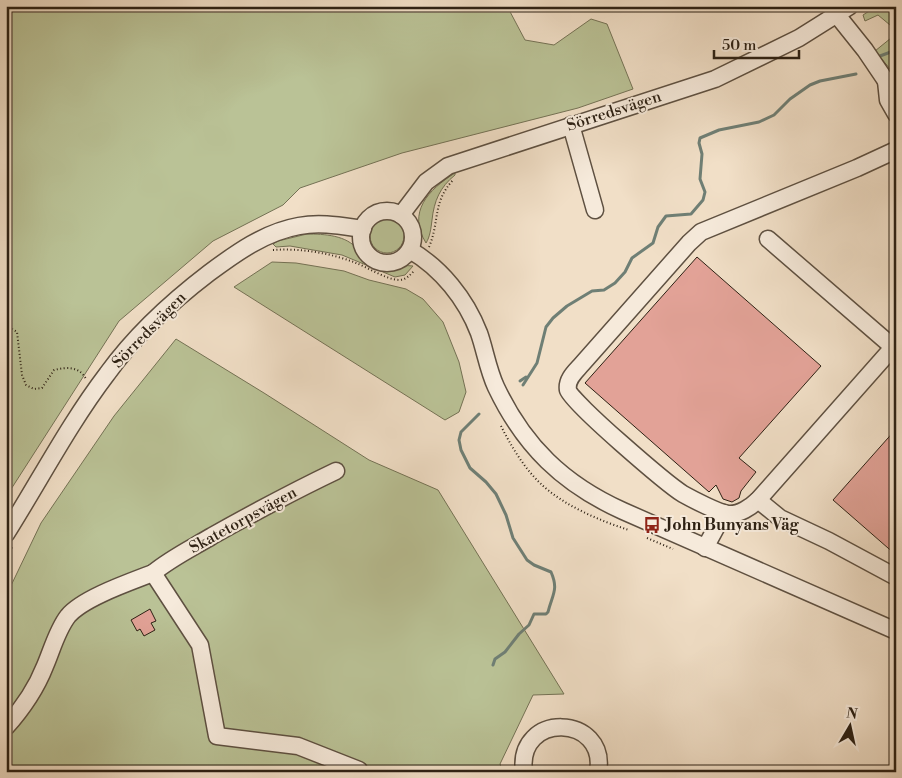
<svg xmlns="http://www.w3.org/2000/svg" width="902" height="778" viewBox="0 0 902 778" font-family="'Libre Bodoni',serif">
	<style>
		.green { fill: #bac296; stroke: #747255 }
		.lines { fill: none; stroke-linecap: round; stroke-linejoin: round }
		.stream { stroke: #6f7f75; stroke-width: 3 }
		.building { fill: #e2a297; stroke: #2d2114 }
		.minor-casing { stroke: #5e5041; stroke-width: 19 }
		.path { stroke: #2d2114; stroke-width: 2; stroke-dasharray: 1 2.5; stroke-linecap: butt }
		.minor { stroke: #f6eadb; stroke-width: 16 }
		.labels { text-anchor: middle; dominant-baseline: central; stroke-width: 4; stroke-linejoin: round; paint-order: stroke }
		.street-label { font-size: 16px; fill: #2d2114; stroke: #f6eadb }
		.poi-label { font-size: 16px; font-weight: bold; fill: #2d2114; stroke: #f6eadb; text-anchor: start }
	</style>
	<rect width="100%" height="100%" fill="#f1dfc7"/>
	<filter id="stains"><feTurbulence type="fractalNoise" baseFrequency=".004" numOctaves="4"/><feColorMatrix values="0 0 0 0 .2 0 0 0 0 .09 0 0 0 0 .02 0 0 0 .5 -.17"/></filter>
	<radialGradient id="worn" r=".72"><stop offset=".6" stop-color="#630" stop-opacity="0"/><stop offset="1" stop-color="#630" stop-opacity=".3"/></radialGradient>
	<!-- green -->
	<g class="green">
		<path d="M 6,6 L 507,6 L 525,40 L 554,45 L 591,19 L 607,24 L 633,89 L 578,108 L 402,153 L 300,188 L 283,205 L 213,241 L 119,321 L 6,497 Z"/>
		<path d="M 877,6 L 896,6 L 896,30 L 878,15 L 865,21 L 863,15 Z"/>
		<path d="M 896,34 L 896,76 L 875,51 Z"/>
		<path d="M 455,173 L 455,175 C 440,187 434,201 432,220 C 431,228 430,237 426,243 C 407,212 428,190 455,173 Z"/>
		<circle cx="387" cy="236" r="17"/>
		<path d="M 307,234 C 324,234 347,235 358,250 C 364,256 366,262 375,266 C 387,271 400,264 413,266 L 405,275 L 395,277 L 342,255 L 290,246 L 276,247 L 273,244 L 278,241 Z"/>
		<path d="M 272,262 L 296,263 L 344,271 L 369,280 L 406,289 L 423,299 L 443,322 L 459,362 L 466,392 L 459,412 L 445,420 L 234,287 Z"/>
		<path d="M 176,339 L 264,393 L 369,460 L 438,490 L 564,694 L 533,695 L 500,764 L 503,772 L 6,772 L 6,596 L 41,523 L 114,416 Z"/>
	</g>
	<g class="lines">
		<!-- stream -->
		<g class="stream">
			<path d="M 880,56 L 896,50"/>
			<path d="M 520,381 L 526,377"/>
			<path d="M 523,385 L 537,363 L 546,327 L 553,318 L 567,306 L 592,291 L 604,290 L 615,283 L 625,272 L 632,258 L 653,243 L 658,227 L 666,216 L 691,214 L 703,200 L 705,192 L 700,179 L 702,154 L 699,143 L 700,138 L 719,130 L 759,122 L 774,115 L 790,99 L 810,85 L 820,81 L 856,74"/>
			<path d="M 479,414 L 461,432 L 459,440 L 461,450 L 470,468 L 486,482 L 496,494 L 506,515 L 513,538 L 527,560 L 534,565 L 551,572 C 559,590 552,595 548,612 L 546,614 L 534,614 L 529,625 L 519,634 L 505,652 L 495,659 L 493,665"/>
		</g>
	</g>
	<!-- building -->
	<g class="building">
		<path d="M 697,257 L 821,366 L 739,458 L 756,472 L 741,491 L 739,498 L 732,502 L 723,499 L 716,485 L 709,492 L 585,383 Z"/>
		<path d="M 896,429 L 896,555 L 833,500 Z"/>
		<path d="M 150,609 L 156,621 L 151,623 L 155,630 L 144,636 L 140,629 L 137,631 L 131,620 Z"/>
	</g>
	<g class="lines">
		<!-- minor casing -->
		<g class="minor-casing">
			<g id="minor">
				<path d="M 837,15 L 865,50 L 886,81 L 896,88"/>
				<path d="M 886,81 L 888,100 L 896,114"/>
				<path d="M 571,125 L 595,210"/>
				<path d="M 896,150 L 857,168 L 701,232 L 689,243 L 582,364 C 576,371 566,379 568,390 C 571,402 667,484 683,494 C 692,499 719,513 728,514 C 739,515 751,507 758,500 L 896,344"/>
				<circle cx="387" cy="237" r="26"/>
				<path d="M 401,215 L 426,182 L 448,166 L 715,79 L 799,38 L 850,6"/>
				<path d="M 768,239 L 893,347"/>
				<path d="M 410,250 C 441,268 466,299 479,333 C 485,350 488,370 496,387 C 524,446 563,484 623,511 L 896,631"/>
				<path d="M 758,500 L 780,518 L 829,541 L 896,577"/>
				<path d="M 6,534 C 40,480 69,424 107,374 C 135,335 171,302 209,273 C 236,253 265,232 299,226 C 321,222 341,226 363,229"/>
				<path d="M 705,548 L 724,513"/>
				<path d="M 153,573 C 171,558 192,548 212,536 C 253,513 294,491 336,471"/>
				<path d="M 6,727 C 23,708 36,689 45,666 C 52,650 57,630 68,616 C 83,598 130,582 153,573 L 200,645 L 217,736 L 298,746 L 359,770"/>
				<path d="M 524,772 C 516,711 608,714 598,772"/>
			</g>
		</g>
		<!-- path -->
		<g class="path">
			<path d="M 429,247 C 440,221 432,203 453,180"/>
			<path d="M 273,250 C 300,248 331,253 356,263 C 369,268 385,279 399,280 C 406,280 410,275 415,270"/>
			<path d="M 6,325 L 17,332 L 22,375 L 26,385 L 34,389 L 42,388 L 54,370 C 67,367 79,366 86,379"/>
			<path d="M 501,426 C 511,446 524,468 541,484 C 563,505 600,521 629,530"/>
			<path d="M 647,538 L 673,549"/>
			<path d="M 6,557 L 13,546"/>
		</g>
		<!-- minor -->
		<use href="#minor" class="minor"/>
	</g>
	<!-- icons -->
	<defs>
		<g id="bus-bare" transform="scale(1.35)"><path d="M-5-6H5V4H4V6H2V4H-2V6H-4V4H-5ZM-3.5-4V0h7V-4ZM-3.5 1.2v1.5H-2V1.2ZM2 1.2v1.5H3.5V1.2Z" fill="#8f2418" stroke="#f6eadb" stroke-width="2.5" paint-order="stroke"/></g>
	</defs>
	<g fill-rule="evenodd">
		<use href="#bus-bare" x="652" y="525"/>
	</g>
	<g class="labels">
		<!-- street labels -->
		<g class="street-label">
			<text transform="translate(614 111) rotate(-18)">Sörredsvägen</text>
			<text transform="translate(149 330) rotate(-46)">Sörredsvägen</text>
			<text transform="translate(243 520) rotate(-29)">Skatetorpsvägen</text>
		</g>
		<!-- poi labels -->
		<g class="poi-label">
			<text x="666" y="525">John Bunyans Väg</text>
		</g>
	</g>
	<!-- margin -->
	<rect width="902" height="778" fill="none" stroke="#f1dfc7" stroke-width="25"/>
	<rect x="8" y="8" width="887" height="763" fill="none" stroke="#2d2114" stroke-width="2.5"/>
	<rect x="12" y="12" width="877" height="753" fill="none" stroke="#2d2114"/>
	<!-- north arrow -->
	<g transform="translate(850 726) rotate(9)" stroke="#f6eadb" stroke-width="4" paint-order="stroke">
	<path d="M0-4L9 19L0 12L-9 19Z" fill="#2d2114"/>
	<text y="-8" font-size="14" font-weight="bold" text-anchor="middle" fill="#2d2114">N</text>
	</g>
	<!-- scale -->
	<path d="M714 50v8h85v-8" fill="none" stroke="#2d2114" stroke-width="2.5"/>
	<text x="722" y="50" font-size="15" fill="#2d2114" stroke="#f6eadb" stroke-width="4" paint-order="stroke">50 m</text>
	<rect width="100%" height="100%" filter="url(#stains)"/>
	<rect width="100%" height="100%" fill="url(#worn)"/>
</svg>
